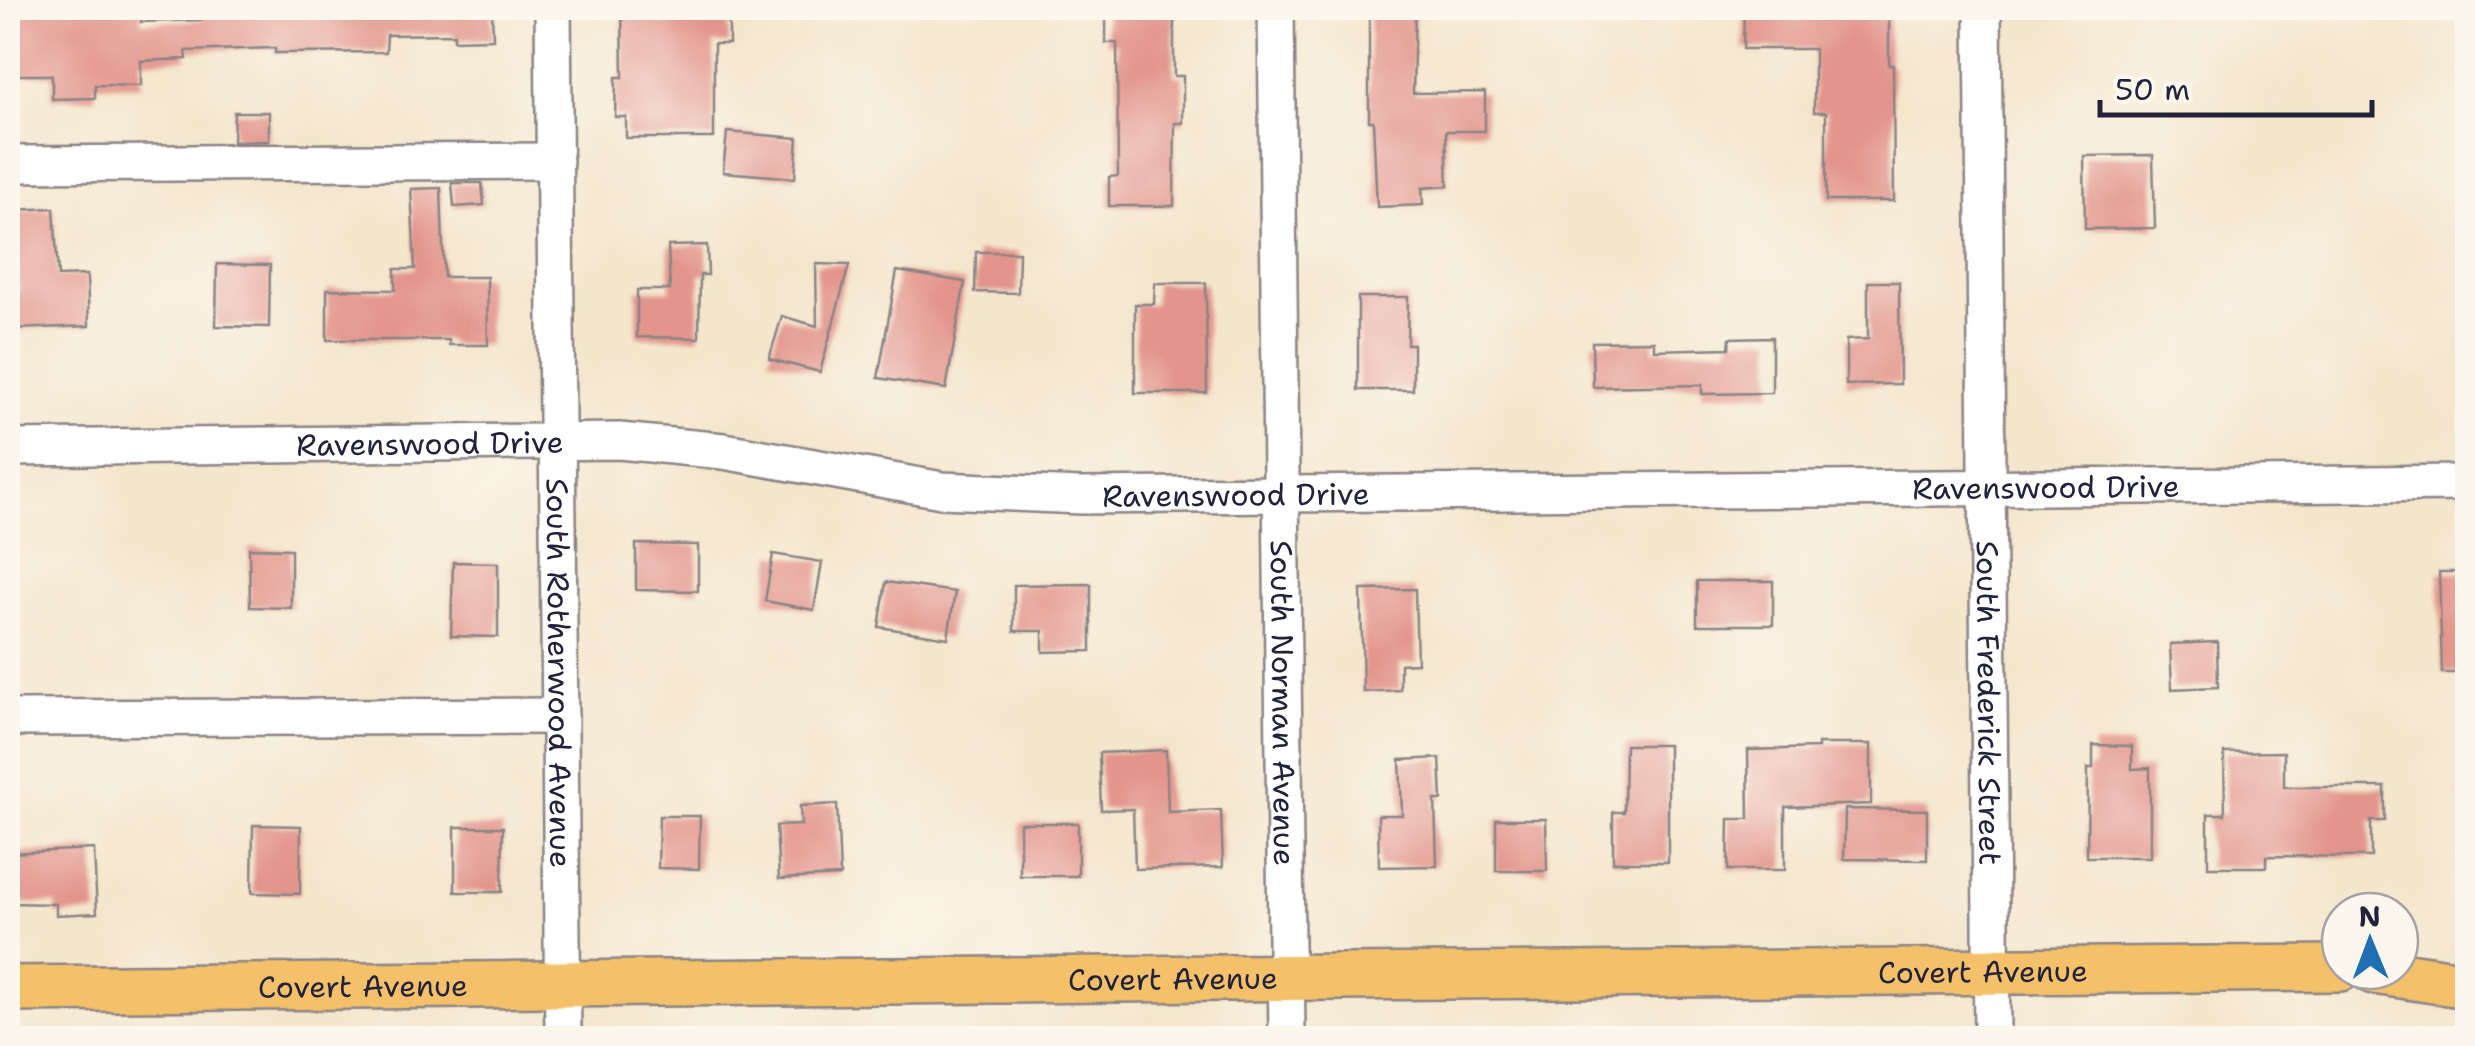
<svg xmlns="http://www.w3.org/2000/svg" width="2475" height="1046" viewBox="0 0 2475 1046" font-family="'Shantell Sans',sans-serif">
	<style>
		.building { fill: #e3958d }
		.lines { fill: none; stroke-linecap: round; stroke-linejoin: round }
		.minor-casing { stroke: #8b8484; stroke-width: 40 }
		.major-casing { stroke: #8b8484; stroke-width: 50 }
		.minor { stroke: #fff; stroke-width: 35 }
		.major { stroke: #f4c16a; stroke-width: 45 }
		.labels { text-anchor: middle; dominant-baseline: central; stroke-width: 8; stroke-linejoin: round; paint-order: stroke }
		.street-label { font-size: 30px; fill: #22223b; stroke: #fbf7ec }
	</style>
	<rect width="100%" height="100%" fill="#fbf7ec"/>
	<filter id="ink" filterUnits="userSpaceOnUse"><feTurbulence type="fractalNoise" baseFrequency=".01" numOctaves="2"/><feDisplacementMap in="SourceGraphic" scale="20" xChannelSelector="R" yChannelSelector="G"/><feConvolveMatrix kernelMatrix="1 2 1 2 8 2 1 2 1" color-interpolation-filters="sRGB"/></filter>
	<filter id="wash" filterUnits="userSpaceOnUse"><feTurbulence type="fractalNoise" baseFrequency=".0048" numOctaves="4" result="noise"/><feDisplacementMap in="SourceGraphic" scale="40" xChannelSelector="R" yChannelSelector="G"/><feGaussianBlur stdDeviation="2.25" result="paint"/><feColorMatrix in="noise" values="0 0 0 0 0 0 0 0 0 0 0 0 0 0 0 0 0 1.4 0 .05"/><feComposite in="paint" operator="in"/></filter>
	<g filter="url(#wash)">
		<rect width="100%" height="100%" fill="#f4e6cd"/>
		<g id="blocks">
			<!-- building -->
			<g class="building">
				<path d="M 8,8 L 142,8 L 141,22 L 201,20 L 200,8 L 492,8 L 493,39 L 454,40 L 454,34 L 387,35 L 386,52 L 275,53 L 275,48 L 186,51 L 187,59 L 141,61 L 141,86 L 95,85 L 95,98 L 52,99 L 52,75 L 8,75 Z"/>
				<path d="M 635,8 L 729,8 L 729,44 L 714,44 L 714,138 L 626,138 L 626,117 L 615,117 L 616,77 L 623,77 L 622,10 L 635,10 Z"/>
				<path d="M 1106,8 L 1174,8 L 1174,76 L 1183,76 L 1183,123 L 1175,123 L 1174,206 L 1109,206 L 1109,177 L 1118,176 L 1117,43 L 1106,43 Z"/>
				<path d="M 1369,8 L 1415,8 L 1413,93 L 1485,92 L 1485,131 L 1446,131 L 1448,186 L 1422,188 L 1423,205 L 1377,207 L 1373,121 L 1369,121 Z"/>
				<path d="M 1744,8 L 1889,8 L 1889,65 L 1893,65 L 1894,201 L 1826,201 L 1826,112 L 1814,112 L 1814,49 L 1743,49 Z"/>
				<path d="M 234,112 L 269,112 L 269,141 L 233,142 Z"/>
				<path d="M 727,132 L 798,138 L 795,178 L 723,172 Z"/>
				<path d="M 2153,155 L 2155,228 L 2085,229 L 2084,156 Z"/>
				<path d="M 452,183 L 482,183 L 484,205 L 454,207 Z"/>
				<path d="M 441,188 L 444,277 L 487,277 L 488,345 L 449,345 L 449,340 L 327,340 L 327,289 L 395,290 L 395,269 L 415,269 L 411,189 Z"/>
				<path d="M 54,208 L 58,276 L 87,275 L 89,326 L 15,329 L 14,292 L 19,292 L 14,210 Z"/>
				<path d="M 707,245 L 708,275 L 700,275 L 699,338 L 637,337 L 637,290 L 670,290 L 668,246 Z"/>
				<path d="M 976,252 L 1019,252 L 1018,293 L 975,292 Z"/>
				<path d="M 217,264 L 270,265 L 269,327 L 216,326 Z"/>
				<path d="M 816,264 L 849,265 L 820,372 L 769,359 L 782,316 L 817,326 Z"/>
				<path d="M 897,271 L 965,282 L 946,389 L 878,378 Z"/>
				<path d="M 1868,282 L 1899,282 L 1900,384 L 1846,385 L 1846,340 L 1868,339 Z"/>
				<path d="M 1155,283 L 1206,283 L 1207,393 L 1135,393 L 1135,304 L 1154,304 Z"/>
				<path d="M 1358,297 L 1408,297 L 1407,344 L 1413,344 L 1413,390 L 1358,390 Z"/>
				<path d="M 1772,337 L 1772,393 L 1702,394 L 1702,385 L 1593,387 L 1592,342 L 1654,341 L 1654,350 L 1729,348 L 1730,338 Z"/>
				<path d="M 636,544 L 698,545 L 698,591 L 636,590 Z"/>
				<path d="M 249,548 L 291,549 L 291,608 L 250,607 Z"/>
				<path d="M 773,554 L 822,562 L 814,610 L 765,601 Z"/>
				<path d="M 453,562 L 498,563 L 498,637 L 451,636 Z"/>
				<path d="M 2439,572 L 2468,572 L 2468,673 L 2442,673 Z"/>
				<rect x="1697" y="581" width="76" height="44"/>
				<path d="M 886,582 L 955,592 L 948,638 L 879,627 Z"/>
				<path d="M 1091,584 L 1091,651 L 1043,652 L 1043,631 L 1014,631 L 1014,585 Z"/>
				<path d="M 1415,589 L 1417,663 L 1400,664 L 1400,690 L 1363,692 L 1361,590 Z"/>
				<path d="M 2217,642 L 2218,687 L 2172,689 L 2170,644 Z"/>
				<path d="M 1818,744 L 1871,744 L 1871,804 L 1785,807 L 1785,870 L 1728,870 L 1729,819 L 1749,819 L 1748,750 L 1818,748 Z"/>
				<path d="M 1625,745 L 1668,745 L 1668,862 L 1613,862 L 1613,812 L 1624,812 Z"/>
				<path d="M 2093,745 L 2132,746 L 2132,769 L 2150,768 L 2150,857 L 2087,857 L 2088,768 L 2093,768 Z"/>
				<path d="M 1166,750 L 1168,812 L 1221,810 L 1223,867 L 1135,869 L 1133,809 L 1101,810 L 1099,753 Z"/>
				<path d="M 2284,752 L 2284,787 L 2385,787 L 2385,821 L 2371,821 L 2371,857 L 2266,856 L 2266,867 L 2208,867 L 2208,814 L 2225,814 L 2224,753 Z"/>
				<path d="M 1440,758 L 1442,800 L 1435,800 L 1437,866 L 1379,867 L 1378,815 L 1402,815 L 1400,760 Z"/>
				<path d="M 837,804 L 840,876 L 779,879 L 776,826 L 801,825 L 800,806 Z"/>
				<path d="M 1845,809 L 1927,810 L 1927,860 L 1844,859 Z"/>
				<path d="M 659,816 L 700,816 L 699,869 L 658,868 Z"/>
				<path d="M 1496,819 L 1546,819 L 1547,871 L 1496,871 Z"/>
				<rect x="1020" y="823" width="58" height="53"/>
				<path d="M 253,825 L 301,826 L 300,894 L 252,893 Z"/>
				<path d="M 455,827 L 503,827 L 502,892 L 455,892 Z"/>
				<path d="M 94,849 L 97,913 L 56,915 L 56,904 L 8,903 L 8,853 Z"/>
			</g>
		</g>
	</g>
	<g filter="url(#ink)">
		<use href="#blocks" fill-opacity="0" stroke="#8b8484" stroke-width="2.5"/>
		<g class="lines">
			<!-- minor casing -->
			<g class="minor-casing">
				<g id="minor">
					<path id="s1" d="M 553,8 L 563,1038"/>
					<path id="s2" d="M 1276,8 L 1287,1038"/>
					<path id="s3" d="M 1983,8 L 1992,1038"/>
					<path d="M 8,164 L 555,161"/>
					<path id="s4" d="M 8,448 L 619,441 L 724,451 L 942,490 L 1081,496 L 2468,483"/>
					<path d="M 8,718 L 560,716"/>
				</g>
			</g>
			<!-- major casing -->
			<g class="major-casing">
				<g id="major">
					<path d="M 2374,971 L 2468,985"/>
					<path id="s5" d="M 8,989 L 2340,968"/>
				</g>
			</g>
			<!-- minor -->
			<use href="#minor" class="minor"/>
			<!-- major -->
			<use href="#major" class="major"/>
		</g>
	</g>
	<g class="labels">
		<!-- street labels -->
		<g class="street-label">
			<text stroke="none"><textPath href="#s4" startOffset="422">Ravenswood Drive</textPath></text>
			<text stroke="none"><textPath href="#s4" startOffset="2042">Ravenswood Drive</textPath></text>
			<text stroke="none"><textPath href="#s4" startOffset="1232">Ravenswood Drive</textPath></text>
			<text stroke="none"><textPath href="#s1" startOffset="665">South Rotherwood Avenue</textPath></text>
			<text stroke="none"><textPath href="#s2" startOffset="695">South Norman Avenue</textPath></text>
			<text stroke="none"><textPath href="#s3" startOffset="695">South Frederick Street</textPath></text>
			<text stroke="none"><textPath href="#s5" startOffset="1975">Covert Avenue</textPath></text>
			<text stroke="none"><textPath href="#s5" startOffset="1165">Covert Avenue</textPath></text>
			<text stroke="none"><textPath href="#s5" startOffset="355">Covert Avenue</textPath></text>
		</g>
	</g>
	<!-- margin -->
	<rect width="2475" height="1046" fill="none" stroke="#fbf7ec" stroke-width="40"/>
	<!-- north arrow -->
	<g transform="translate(2370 941) rotate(359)"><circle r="48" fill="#fbf7ec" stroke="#a4a2a5" stroke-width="2.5"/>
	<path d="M0-8L18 38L0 25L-18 38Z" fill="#1f6fb2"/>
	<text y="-15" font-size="28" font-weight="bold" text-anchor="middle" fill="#22223b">N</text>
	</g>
	<!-- scale -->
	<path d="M2100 100v15h272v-15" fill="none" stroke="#22223b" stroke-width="5"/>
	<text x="2115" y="100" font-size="30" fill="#22223b" stroke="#fbf7ec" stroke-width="8" paint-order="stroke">50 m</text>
</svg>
